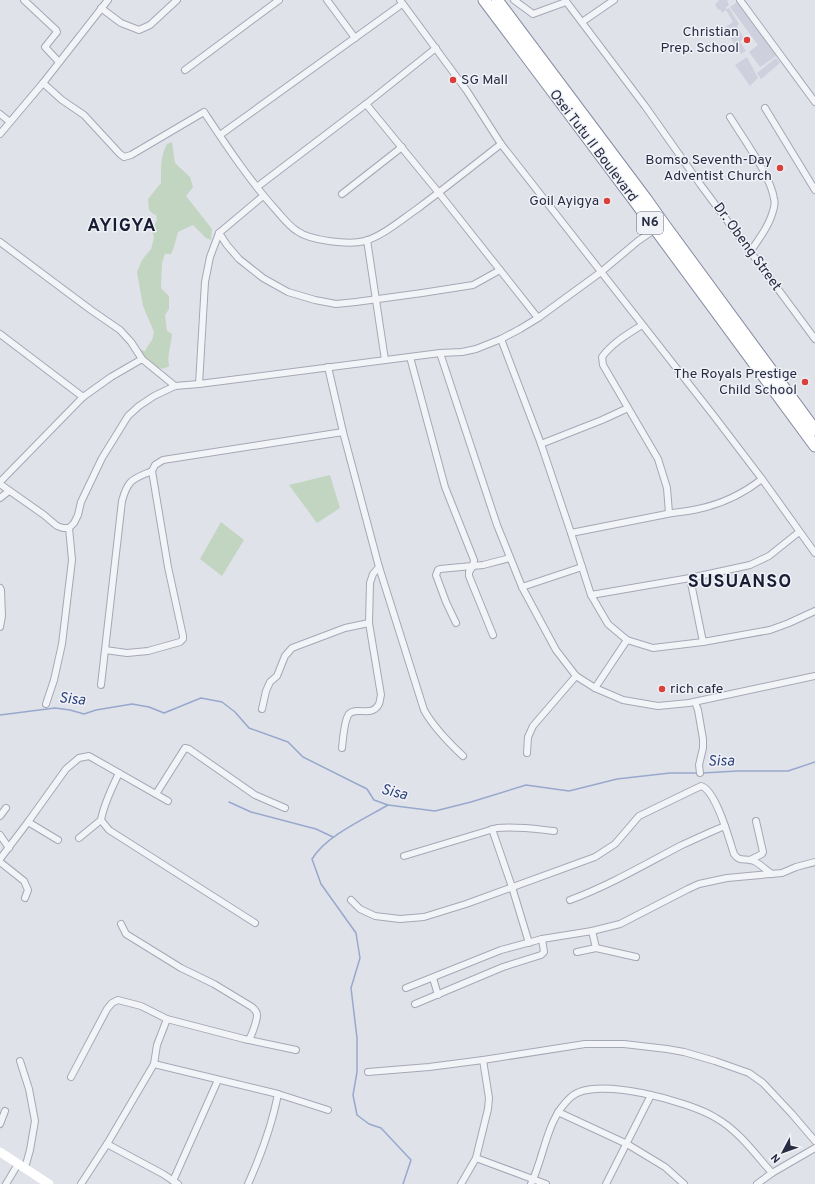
<svg xmlns="http://www.w3.org/2000/svg" width="815" height="1184" viewBox="0 0 815 1184" font-family="Overpass,sans-serif">
	<style>
		.built { fill: #ced1dd }
		.green { fill: #c2d5c0 }
		.lines { fill: none; stroke-linecap: round; stroke-linejoin: round }
		.stream { stroke: #98a8cd; stroke-width: 1.5 }
		.street-casing { stroke: #a5a8b5; stroke-width: 8 }
		.highway-casing { stroke: #868ca2; stroke-width: 13 }
		.street { stroke: #f3f4f8; stroke-width: 6 }
		.secondary { stroke: #fff; stroke-width: 9 }
		.highway { stroke: #fff; stroke-width: 11 }
		.poi-dot { fill: #da403a; stroke: #f0f2f7; stroke-width: 1.5 }
		.labels { text-anchor: middle; dominant-baseline: central; stroke-width: 3; stroke-linejoin: round; paint-order: stroke }
		.shield { fill: #f0f2f7; stroke: #636779; stroke-width: 1 }
		.shield-label { font-size: 13px; font-weight: bold; fill: #272c43 }
		.poi-label { font-size: 14px; fill: #272c43; stroke: #f0f2f7; text-anchor: end }
		.street-label { font-size: 14px; fill: #272c43; stroke: #f0f2f7 }
		.water-label { font-size: 15px; font-style: italic; fill: #2d427b; stroke: #f0f2f7 }
		.district-label { font-size: 18px; font-weight: bold; letter-spacing: 1px; fill: #191d34; stroke: #f0f2f7 }
	</style>
	<rect width="100%" height="100%" fill="#e0e2ea"/>
	<!-- built -->
	<g class="built">
		<path d="M 718,0 L 727,0 L 729,5 L 725,8 L 727,9 L 729,8 L 739,24 L 737,26 L 744,38 L 740,42 L 746,51 L 741,54 L 728,34 L 726,34 L 722,29 L 723,26 L 724,28 L 733,22 L 726,10 L 722,13 L 720,9 L 718,10 L 715,4 L 719,1 Z"/>
		<path d="M 737,2 L 776,56 L 760,67 L 749,52 L 758,45 L 730,7 Z"/>
		<path d="M 747,57 L 758,78 L 750,86 L 735,65 Z"/>
		<path d="M 776,58 L 780,63 L 761,79 L 757,73 Z"/>
	</g>
	<!-- green -->
	<g class="green">
		<path d="M 172,142 L 175,163 L 190,177 L 193,187 L 186,196 L 212,229 L 211,240 L 206,238 L 193,225 L 178,232 L 174,247 L 171,254 L 165,254 L 162,263 L 161,288 L 169,296 L 169,309 L 165,315 L 167,331 L 172,334 C 171,346 167,355 169,366 C 156,375 144,358 137,349 L 145,351 L 147,347 L 152,340 L 154,332 L 143,306 L 137,272 L 142,260 L 151,249 L 154,238 L 152,230 L 157,220 L 156,215 L 153,214 L 149,210 L 148,199 L 161,183 C 161,169 160,157 167,144 Z"/>
		<path d="M 330,475 L 340,508 L 317,523 L 289,485 Z"/>
		<path d="M 221,522 L 244,540 L 222,576 L 200,559 Z"/>
	</g>
	<g class="lines">
		<!-- stream -->
		<g class="stream">
			<path d="M 0,715 L 55,708 L 70,710 L 84,714 L 96,710 L 132,704 L 149,707 L 164,713 L 201,698 L 222,702 L 235,712 L 249,728 L 288,742 L 303,757 L 367,789 L 374,800 L 388,805 L 435,811 L 471,802 L 526,785 L 569,791 L 617,779 L 670,773 L 699,773"/>
			<path d="M 702,773 L 738,771 L 788,771 L 815,762"/>
			<path d="M 229,802 L 251,812 L 316,829 L 333,837"/>
			<path d="M 388,805 C 364,819 326,836 312,859 L 321,884 L 356,933 L 360,958 L 351,988 L 357,1038 L 357,1072 L 353,1095 L 357,1115 L 369,1124 L 381,1128 L 411,1160 L 403,1184"/>
		</g>
		<!-- street casing -->
		<g class="street-casing">
			<g id="street">
				<path d="M 24,0 L 56,30 L 57,32 L 45,47 L 59,62"/>
				<path d="M 327,0 L 355,38"/>
				<path d="M 400,0 L 467,91 L 501,144 L 714,416 L 762,479 L 815,553"/>
				<path d="M 514,0 L 533,14 L 566,2"/>
				<path d="M 565,0 L 645,106 L 700,184 L 815,339"/>
				<path d="M 740,0 L 815,102"/>
				<path d="M 101,8 L 121,23 L 139,30 L 150,25 L 177,0"/>
				<path d="M 582,22 L 614,0"/>
				<path d="M 185,70 L 279,0"/>
				<path d="M 43,83 L 62,100 L 84,115 L 120,154 L 124,157 L 131,155 L 204,112 C 226,145 249,180 276,210 C 283,218 289,226 297,231 C 311,241 349,245 365,241 C 384,235 401,220 417,209 C 445,188 473,166 501,144"/>
				<path d="M 366,104 L 439,193 L 538,318"/>
				<path d="M 765,108 L 815,190"/>
				<path d="M 0,114 L 10,122"/>
				<path d="M 730,117 C 743,138 771,176 774,199 C 775,202 774,208 773,211 C 769,226 759,239 750,252"/>
				<path d="M 0,134 L 43,83 L 108,0"/>
				<path d="M 220,135 L 402,4"/>
				<path d="M 257,187 L 366,104 L 436,48"/>
				<path d="M 342,194 L 402,147"/>
				<path d="M 219,233 L 227,245 L 239,259 L 263,278 L 288,292 L 315,300 L 336,304 L 356,302 L 422,293 L 473,285 L 500,270"/>
				<path d="M 367,240 L 385,360"/>
				<path d="M 0,242 L 91,310 L 120,330 L 131,342 L 142,359 L 175,386"/>
				<path d="M 642,325 C 628,334 612,343 602,357 L 603,365 L 658,459 L 667,488 L 669,513"/>
				<path d="M 0,334 L 83,397"/>
				<path d="M 501,339 L 541,444 L 571,533 L 591,595 L 608,624 L 627,640 L 653,648 L 703,642 L 770,630 L 789,623 L 815,611"/>
				<path d="M 440,353 L 497,525 L 522,587 L 556,650 L 576,676 L 595,688 L 623,700 L 658,706 L 689,703 L 815,676"/>
				<path d="M 410,357 L 445,487 L 474,560 L 473,566 L 469,572 L 469,576 L 493,635"/>
				<path d="M 328,367 L 343,432 L 379,567 L 424,710 C 434,728 448,742 463,756"/>
				<path d="M 199,384 L 205,282 L 210,257 L 219,233 L 263,196"/>
				<path d="M 541,444 L 602,420 L 628,408"/>
				<path d="M 0,482 L 83,397 L 111,377 L 142,359"/>
				<path d="M 0,484 L 44,515 L 57,526 L 63,528 L 69,528 L 74,523 L 78,515 L 81,502 L 102,458 L 128,416 L 139,406 L 154,396 L 175,386 L 199,384 L 440,353 L 462,352 L 476,349 L 501,339 L 520,329 L 538,318 L 601,272 L 638,241 L 657,228"/>
				<path d="M 0,498 L 9,491"/>
				<path d="M 571,533 C 601,527 632,521 662,515 C 674,512 686,512 698,509 C 722,504 743,494 762,479"/>
				<path d="M 690,578 L 703,642"/>
				<path d="M 522,587 L 582,567"/>
				<path d="M 0,588 L 1,590 L 2,616 L 0,627"/>
				<path d="M 591,595 L 690,578 L 750,565 L 769,556 L 799,532"/>
				<path d="M 456,623 L 446,602 L 436,575 L 438,570 L 440,569 L 483,565 L 510,558"/>
				<path d="M 105,650 L 127,653 L 148,651 L 180,642 L 183,639 L 183,636 L 168,567 L 152,471 L 155,465 L 163,460 L 343,432"/>
				<path d="M 101,685 L 122,501 C 128,479 133,479 152,471"/>
				<path d="M 595,688 L 627,640"/>
				<path d="M 695,702 L 698,710 L 703,739 L 703,748 L 699,765 L 700,773"/>
				<path d="M 46,704 L 54,680 L 62,644 L 72,560 L 69,528"/>
				<path d="M 262,709 L 266,691 L 270,682 L 277,676 L 285,656 L 292,648 L 345,628 L 369,623"/>
				<path d="M 342,748 C 343,740 344,720 349,714 C 356,706 372,718 379,704 C 380,702 380,698 381,695 L 369,623 L 370,583 L 373,574 L 379,567"/>
				<path d="M 527,753 L 528,737 L 533,726 L 576,676"/>
				<path d="M 119,773 C 112,788 104,803 101,820 L 109,830 L 255,923"/>
				<path d="M 156,794 L 185,748 L 189,749 L 255,795 L 285,808"/>
				<path d="M 0,816 L 6,808"/>
				<path d="M 28,822 L 58,840"/>
				<path d="M 492,829 L 512,887 L 529,943"/>
				<path d="M 0,835 L 9,848"/>
				<path d="M 79,838 L 101,820"/>
				<path d="M 404,856 L 497,828 C 517,826 535,829 554,831"/>
				<path d="M 0,859 L 28,822 L 66,769 L 79,758 L 89,756 L 168,801"/>
				<path d="M 750,860 L 762,854 L 763,852 L 756,821"/>
				<path d="M 0,862 L 24,881 L 28,890 L 25,898"/>
				<path d="M 351,900 L 360,909 L 375,916 L 400,919 L 424,917 L 466,904 L 595,857 L 615,844 L 639,816 L 701,786 C 716,790 729,839 734,854 C 740,863 745,857 754,861 C 760,864 766,870 772,874"/>
				<path d="M 570,900 C 608,886 644,865 680,846 C 695,839 710,832 725,826"/>
				<path d="M 592,931 L 596,948"/>
				<path d="M 577,952 L 596,948 L 636,957"/>
				<path d="M 433,978 L 438,995"/>
				<path d="M 406,988 L 501,950 L 542,939 L 592,931 L 620,924 L 688,889 L 699,884 L 727,878 L 782,873 L 796,867 L 815,862"/>
				<path d="M 415,1004 L 503,967 L 541,955 L 544,952 L 542,939"/>
				<path d="M 249,1040 L 296,1050"/>
				<path d="M 20,1061 L 29,1089 L 35,1121 L 30,1150 L 25,1168"/>
				<path d="M 154,1064 L 278,1094 L 328,1110"/>
				<path d="M 368,1072 L 429,1067 L 483,1060 L 585,1044 L 624,1044 L 667,1049 L 684,1052 L 715,1061 L 749,1073 L 763,1083 L 792,1114 L 815,1141"/>
				<path d="M 71,1077 L 107,1009 L 112,1003 L 118,1000 L 141,1006 L 167,1019 L 244,1039 L 249,1040 C 252,1034 257,1021 257,1015 C 257,1011 254,1009 252,1007 L 214,984 L 181,968 L 126,934 L 121,924"/>
				<path d="M 558,1112 L 627,1144 L 665,1167 L 684,1184"/>
				<path d="M 0,1124 L 5,1111"/>
				<path d="M 107,1144 L 163,1174 L 178,1184"/>
				<path d="M 476,1158 L 546,1184"/>
				<path d="M 173,1181 L 218,1080"/>
				<path d="M 6,1184 L 18,1164"/>
				<path d="M 81,1184 L 107,1144 L 154,1064 L 157,1045 L 167,1019"/>
				<path d="M 248,1184 C 261,1155 272,1125 278,1094"/>
				<path d="M 461,1184 L 476,1158 L 488,1109 L 489,1098 L 483,1060"/>
				<path d="M 531,1184 C 545,1155 546,1119 571,1097 C 595,1075 691,1102 716,1118 C 739,1131 755,1154 772,1173"/>
				<path d="M 606,1184 L 651,1095"/>
				<path d="M 757,1184 L 772,1173 L 815,1148"/>
			</g>
		</g>
		<!-- highway casing -->
		<g class="highway-casing">
			<g id="highway">
				<path d="M 484,0 L 631,196 L 815,446"/>
				<path d="M 497,0 L 646,199 L 663,223 L 815,430"/>
			</g>
		</g>
		<!-- street -->
		<use href="#street" class="street"/>
		<!-- secondary -->
		<path class="secondary" d="M 0,1152 L 49,1184"/>
		<!-- highway -->
		<use href="#highway" class="highway"/>
	</g>
	<!-- markers -->
	<g class="poi-dot">
		<circle cx="747" cy="40" r="4"/>
		<circle cx="453" cy="80" r="4"/>
		<circle cx="780" cy="168" r="4"/>
		<circle cx="607" cy="201" r="4"/>
		<circle cx="805" cy="382" r="4"/>
		<circle cx="662" cy="689" r="4"/>
	</g>
	<g class="labels">
		<!-- shield labels -->
		<rect class="shield" x="637" y="212" width="26" height="22" rx="3"/>
		<g class="shield-label">
			<text x="650" y="223">N6</text>
		</g>
		<!-- poi labels -->
		<g class="poi-label">
			<text x="739" y="32">Christian<tspan x="739" dy="16">Prep. School</tspan></text>
			<text x="461" y="80" text-anchor="start">SG Mall</text>
			<text x="772" y="160">Bomso Seventh-Day<tspan x="772" dy="16">Adventist Church</tspan></text>
			<text x="599" y="201">Goil Ayigya</text>
			<text x="797" y="374">The Royals Prestige<tspan x="797" dy="16">Child School</tspan></text>
			<text x="670" y="689" text-anchor="start">rich cafe</text>
		</g>
		<!-- street labels -->
		<g class="street-label">
			<text transform="translate(593 146) rotate(53)">Osei Tutu II Boulevard</text>
			<text transform="translate(747 247) rotate(54)">Dr. Obeng Street</text>
		</g>
		<!-- water labels -->
		<g class="water-label">
			<text transform="translate(72 700) rotate(5)">Sisa</text>
			<text transform="translate(721 762) rotate(-1)">Sisa</text>
			<text transform="translate(394 793) rotate(14)">Sisa</text>
		</g>
		<!-- district labels -->
		<g class="district-label">
			<text x="122" y="226">AYIGYA</text>
			<text x="740" y="582">SUSUANSO</text>
		</g>
	</g>
	<!-- north arrow -->
	<g transform="translate(783 1152) rotate(229)" stroke="#f0f2f7" stroke-width="3" paint-order="stroke">
	<path d="M0-3L7 15L0 10L-7 15Z" fill="#272c43"/>
	<text y="-6" font-size="11" font-weight="bold" text-anchor="middle" fill="#272c43">N</text>
	</g>
</svg>
